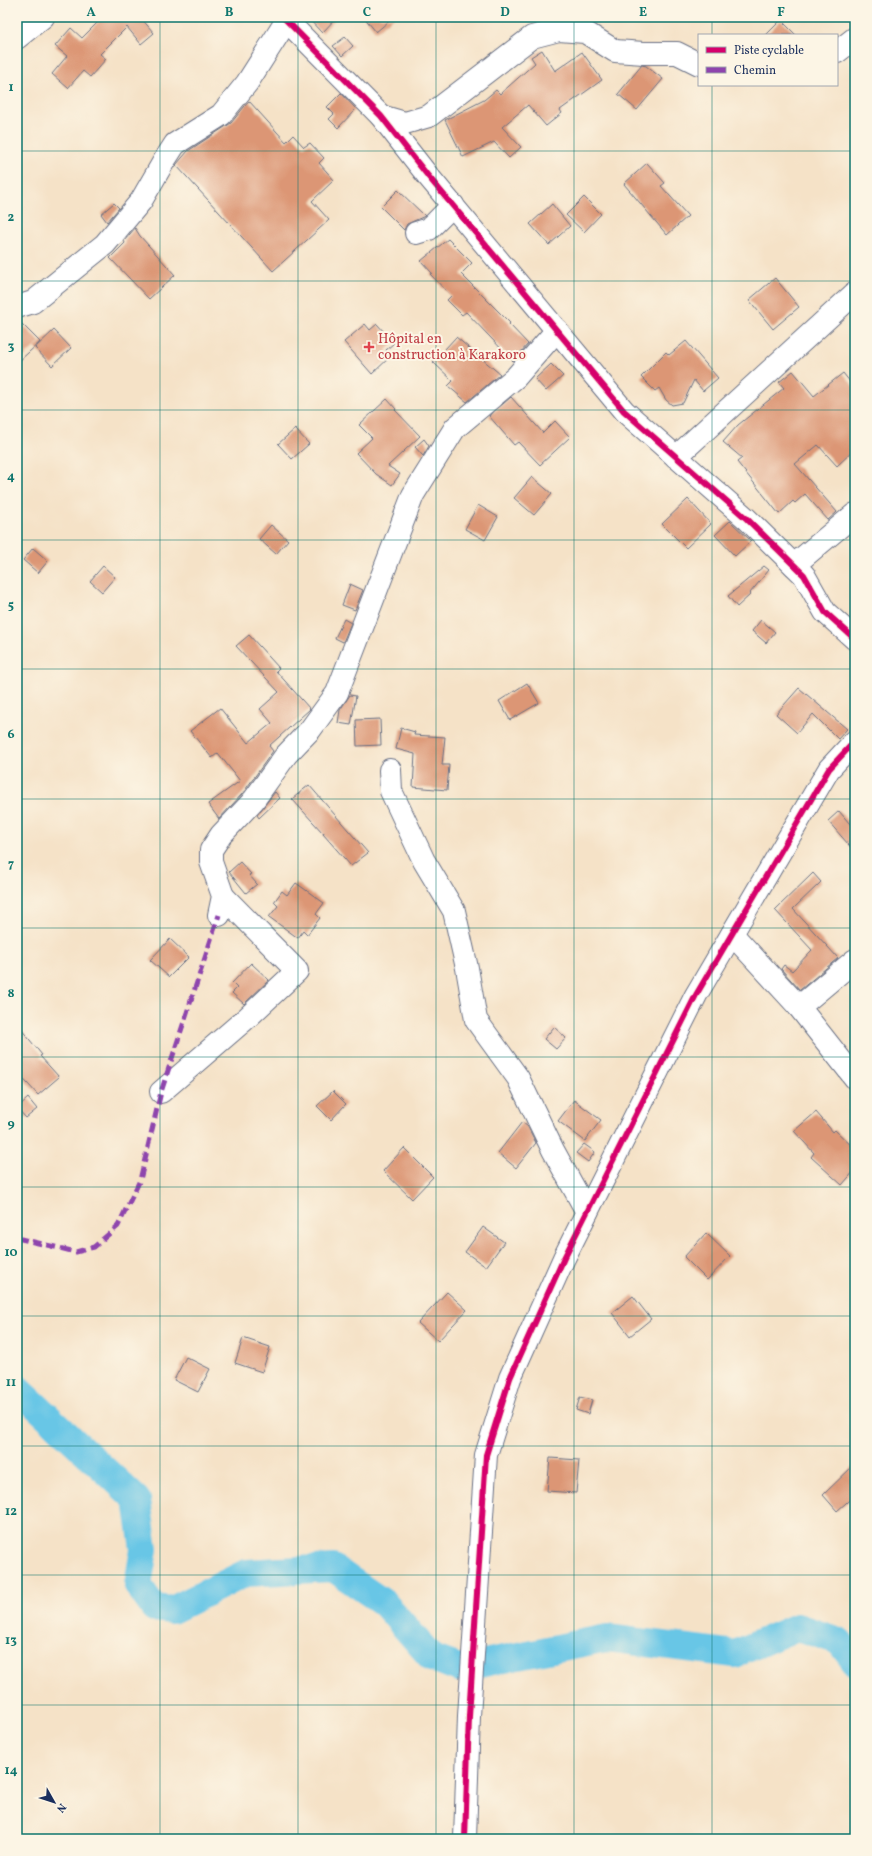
<svg xmlns="http://www.w3.org/2000/svg" width="872" height="1856" viewBox="0 0 872 1856" font-family="Vollkorn,serif">
	<style>
		.lines { fill: none; stroke-linecap: round; stroke-linejoin: round }
		.river { stroke: #68c6e6; stroke-width: 28 }
		.building { fill: #dc9675 }
		.minor-casing { stroke: #676e83; stroke-width: 24 }
		.minor { stroke: #fff; stroke-width: 22 }
		.quiet { stroke: #8e44ad; stroke-width: 5; stroke-dasharray: 10 5; stroke-linecap: butt }
		.cycleway-casing { stroke: #fcf5e5; stroke-width: 8 }
		.cycleway { stroke: #d6006c; stroke-width: 6 }
		.grid { fill: none; stroke: #0f766e; stroke-width: 1; stroke-opacity: 0.55 }
		.health-dot { fill: #e0444e; stroke: #fcf5e5; stroke-width: 1.5 }
		.labels { text-anchor: middle; dominant-baseline: central; stroke-width: 4; stroke-linejoin: round; paint-order: stroke }
		.health-label { font-size: 14px; fill: #be3a42; stroke: #fcf5e5; text-anchor: start }
		.neatline { fill: none; stroke: #0f766e; stroke-width: 1.5 }
		.grid-label { font-size: 13px; text-anchor: middle; font-weight: bold; fill: #0f766e }
	</style>
	<rect width="100%" height="100%" fill="#fcf5e5"/>
	<filter id="ink" filterUnits="userSpaceOnUse"><feTurbulence type="fractalNoise" baseFrequency=".025" numOctaves="2"/><feDisplacementMap in="SourceGraphic" scale="8" xChannelSelector="R" yChannelSelector="G"/><feConvolveMatrix kernelMatrix="1 2 1 2 8 2 1 2 1" color-interpolation-filters="sRGB"/></filter>
	<filter id="wash" filterUnits="userSpaceOnUse"><feTurbulence type="fractalNoise" baseFrequency=".012" numOctaves="4" result="noise"/><feDisplacementMap in="SourceGraphic" scale="16" xChannelSelector="R" yChannelSelector="G"/><feGaussianBlur stdDeviation="0.9" result="paint"/><feColorMatrix in="noise" values="0 0 0 0 0 0 0 0 0 0 0 0 0 0 0 0 0 1.4 0 .05"/><feComposite in="paint" operator="in"/></filter>
	<g filter="url(#wash)">
		<rect width="100%" height="100%" fill="#f5e2c7"/>
		<g class="lines">
			<!-- river -->
			<path class="river" d="M 17,1388 L 137,1500 L 144,1549 L 138,1585 L 154,1608 L 172,1610 L 246,1573 L 333,1568 L 384,1603 L 432,1658 L 459,1668 L 607,1638 L 735,1654 L 797,1627 L 839,1641 L 855,1662"/>
		</g>
		<g id="blocks">
			<!-- building -->
			<g class="building">
				<path d="M 103,17 L 140,17 L 154,33 L 141,44 L 127,27 L 100,54 L 106,59 L 90,77 L 83,71 L 68,88 L 52,74 L 67,56 L 55,46 L 71,28 L 82,38 Z"/>
				<path d="M 307,17 L 337,17 L 322,33 Z"/>
				<path d="M 364,17 L 394,17 L 376,32 Z"/>
				<path d="M 781,20 L 796,35 L 766,35 Z"/>
				<path d="M 345,37 L 353,46 L 342,56 L 333,46 Z"/>
				<path d="M 542,50 L 555,71 L 582,52 L 602,80 L 560,110 L 562,113 L 546,126 L 528,105 L 502,127 L 521,147 L 509,158 L 494,142 L 463,157 L 445,120 L 484,100 L 496,90 L 500,94 L 535,63 L 531,57 Z"/>
				<path d="M 642,65 L 646,66 L 663,79 L 637,110 L 618,94 Z"/>
				<path d="M 341,93 L 356,109 L 338,128 L 329,119 L 334,114 L 327,107 Z"/>
				<path d="M 249,101 L 286,142 L 293,135 L 304,147 L 310,143 L 324,158 L 319,163 L 334,180 L 312,201 L 329,220 L 273,271 L 176,165 L 188,151 L 231,123 Z"/>
				<path d="M 647,163 L 665,183 L 661,186 L 688,216 L 667,235 L 624,184 Z"/>
				<path d="M 398,190 L 425,216 L 407,224 L 404,230 L 381,207 Z"/>
				<path d="M 584,197 L 601,214 L 584,232 L 566,215 Z"/>
				<path d="M 114,203 L 119,208 L 107,222 L 101,214 Z"/>
				<path d="M 552,204 L 570,226 L 549,245 L 530,224 Z"/>
				<path d="M 135,228 L 140,236 L 175,275 L 149,299 L 110,258 L 125,243 L 124,241 Z"/>
				<path d="M 448,239 L 472,263 L 461,274 L 510,323 L 509,324 L 528,344 L 513,361 L 466,312 L 462,315 L 447,300 L 451,296 L 430,274 L 432,273 L 421,261 Z"/>
				<path d="M 775,278 L 799,307 L 773,329 L 749,300 Z"/>
				<path d="M 17,319 L 40,342 L 17,363 Z"/>
				<path d="M 365,324 L 370,330 L 377,324 L 394,343 L 386,350 L 391,356 L 372,374 L 344,342 Z"/>
				<path d="M 54,330 L 71,348 L 52,366 L 35,348 Z"/>
				<path d="M 456,337 L 500,374 L 467,402 L 448,386 L 453,381 L 433,362 Z"/>
				<path d="M 686,341 L 718,378 L 703,391 L 694,380 L 683,403 L 672,405 L 666,400 L 659,388 L 655,391 L 641,377 L 666,352 L 669,355 Z"/>
				<path d="M 551,364 L 563,376 L 546,391 L 535,379 Z"/>
				<path d="M 793,371 L 814,396 L 843,373 L 855,388 L 855,449 L 837,466 L 818,445 L 795,464 L 837,512 L 828,520 L 805,494 L 795,503 L 793,501 L 779,514 L 737,462 L 742,458 L 723,442 L 738,425 L 784,388 L 779,382 Z"/>
				<path d="M 511,397 L 543,433 L 555,421 L 570,437 L 540,465 L 518,442 L 514,445 L 489,416 Z"/>
				<path d="M 387,399 L 396,409 L 395,410 L 420,436 L 388,466 L 400,474 L 392,485 L 376,474 L 356,453 L 372,438 L 359,425 Z"/>
				<path d="M 295,429 L 309,444 L 292,459 L 278,444 Z"/>
				<path d="M 424,439 L 429,446 L 423,456 L 415,447 Z"/>
				<path d="M 532,477 L 552,494 L 534,515 L 514,498 Z"/>
				<path d="M 688,499 L 711,524 L 686,548 L 662,524 Z"/>
				<path d="M 478,505 L 498,517 L 485,540 L 465,529 Z"/>
				<path d="M 730,521 L 751,541 L 735,556 L 715,535 Z"/>
				<path d="M 271,525 L 288,540 L 276,554 L 259,539 Z"/>
				<path d="M 33,548 L 48,561 L 38,573 L 23,560 Z"/>
				<path d="M 103,566 L 115,577 L 102,592 L 90,581 Z"/>
				<path d="M 764,566 L 769,570 L 750,593 L 751,594 L 737,607 L 728,596 Z"/>
				<path d="M 350,584 L 363,590 L 355,610 L 342,605 Z"/>
				<path d="M 344,619 L 351,623 L 343,642 L 335,638 Z"/>
				<path d="M 761,620 L 775,632 L 766,643 L 752,631 Z"/>
				<path d="M 249,635 L 279,668 L 276,671 L 310,709 L 269,746 L 273,751 L 243,793 L 219,819 L 208,804 L 240,781 L 218,753 L 212,758 L 190,731 L 220,708 L 248,743 L 272,723 L 260,709 L 279,692 L 236,646 Z"/>
				<path d="M 527,683 L 539,703 L 510,720 L 499,701 Z"/>
				<path d="M 799,688 L 847,729 L 838,739 L 813,714 L 797,733 L 776,714 Z"/>
				<path d="M 350,695 L 356,696 L 351,725 L 338,723 L 340,710 Z"/>
				<path d="M 380,719 L 381,745 L 357,746 L 356,720 Z"/>
				<path d="M 401,728 L 415,732 L 414,735 L 445,737 L 442,765 L 449,765 L 447,790 L 413,787 L 415,754 L 396,749 Z"/>
				<path d="M 309,785 L 368,853 L 351,866 L 323,834 L 324,832 L 323,833 L 292,799 Z"/>
				<path d="M 275,792 L 280,798 L 259,818 L 257,815 Z"/>
				<path d="M 839,811 L 855,830 L 855,852 L 828,821 Z"/>
				<path d="M 240,862 L 251,874 L 249,875 L 257,884 L 246,893 L 229,872 Z"/>
				<path d="M 813,873 L 821,882 L 793,909 L 838,958 L 800,990 L 781,969 L 784,965 L 792,971 L 812,950 L 775,910 Z"/>
				<path d="M 296,883 L 324,903 L 316,914 L 320,918 L 307,935 L 303,931 L 298,938 L 269,917 L 278,906 L 274,902 L 282,891 L 287,895 Z"/>
				<path d="M 170,939 L 189,957 L 169,977 L 150,960 Z"/>
				<path d="M 251,963 L 269,980 L 244,1004 L 232,993 L 237,988 L 232,983 Z"/>
				<path d="M 17,1024 L 42,1055 L 40,1056 L 59,1077 L 38,1095 L 17,1072 Z"/>
				<path d="M 554,1027 L 566,1038 L 556,1049 L 544,1039 Z"/>
				<path d="M 333,1091 L 346,1104 L 331,1120 L 317,1106 Z"/>
				<path d="M 28,1098 L 37,1109 L 26,1118 L 17,1108 Z"/>
				<path d="M 574,1100 L 601,1120 L 585,1141 L 558,1121 Z"/>
				<path d="M 816,1112 L 833,1132 L 835,1130 L 855,1149 L 855,1170 L 842,1185 L 811,1157 L 814,1153 L 794,1131 Z"/>
				<path d="M 522,1122 L 528,1127 L 536,1143 L 516,1168 L 498,1153 Z"/>
				<path d="M 584,1144 L 595,1152 L 588,1162 L 576,1153 Z"/>
				<path d="M 404,1148 L 433,1177 L 412,1199 L 383,1171 Z"/>
				<path d="M 483,1227 L 504,1242 L 486,1267 L 465,1252 Z"/>
				<path d="M 706,1233 L 730,1256 L 707,1280 L 684,1257 Z"/>
				<path d="M 447,1292 L 467,1310 L 438,1341 L 418,1323 Z"/>
				<path d="M 633,1296 L 651,1319 L 630,1336 L 612,1313 Z"/>
				<path d="M 243,1338 L 270,1347 L 262,1372 L 235,1363 Z"/>
				<path d="M 186,1357 L 210,1369 L 198,1392 L 174,1380 Z"/>
				<path d="M 580,1397 L 592,1400 L 588,1414 L 576,1410 Z"/>
				<path d="M 550,1458 L 579,1460 L 576,1493 L 547,1491 Z"/>
				<path d="M 855,1464 L 855,1495 L 837,1511 L 823,1495 Z"/>
			</g>
		</g>
	</g>
	<g filter="url(#ink)">
		<use href="#blocks" fill-opacity="0" stroke="#676e83" stroke-width="1"/>
		<g class="lines">
			<!-- minor casing -->
			<g class="minor-casing">
				<g id="minor">
					<path d="M 283,17 L 381,116 L 428,176 L 624,411 L 747,519 L 804,575 L 825,612 L 855,639"/>
					<path d="M 17,38 L 43,17"/>
					<path d="M 837,52 L 855,38"/>
					<path d="M 381,116 L 405,123 L 429,116 L 532,37 L 559,30 L 585,32 L 615,51 L 644,53 L 677,53 L 699,64"/>
					<path d="M 416,233 L 429,229 L 453,205"/>
					<path d="M 17,307 L 33,302 L 105,244 L 141,201 L 164,161 L 175,144 L 221,115 L 247,83 L 287,20"/>
					<path d="M 676,457 L 855,293"/>
					<path d="M 794,565 L 855,514"/>
					<path d="M 390,770 L 391,791 L 424,861 L 454,911 L 467,968 L 476,1020 L 518,1078 L 553,1150 L 587,1212"/>
					<path d="M 219,915 L 223,896 L 211,862 L 211,850 L 221,835 L 253,801 L 286,755 L 310,730 L 337,693 L 413,495 L 455,428 L 516,377 L 557,330"/>
					<path d="M 732,934 L 799,1007 L 855,1078"/>
					<path d="M 799,1007 L 855,960"/>
					<path d="M 161,1092 L 248,1017 L 297,971 L 223,896"/>
					<path d="M 465,1839 L 469,1716 L 486,1455 L 510,1378 L 564,1258 L 696,995 L 829,769 L 855,741"/>
				</g>
			</g>
			<!-- minor -->
			<use href="#minor" class="minor"/>
			<!-- quiet -->
			<path class="quiet" d="M 17,1238 L 76,1252 L 94,1247 L 118,1226 L 140,1180 L 161,1092 L 219,915"/>
			<!-- cycleway casing -->
			<g class="cycleway-casing">
				<g id="cycleway">
					<path d="M 283,17 L 381,116 L 428,176 L 624,411 L 747,519 L 804,575 L 825,612 L 855,639"/>
					<path d="M 465,1839 L 469,1716 L 486,1455 L 510,1378 L 564,1258 L 696,995 L 829,769 L 855,741"/>
				</g>
			</g>
			<!-- cycleway -->
			<use href="#cycleway" class="cycleway"/>
		</g>
	</g>
	<!-- grid -->
	<path class="grid" d="M 160,17 L 160,1839M 298,17 L 298,1839M 436,17 L 436,1839M 574,17 L 574,1839M 712,17 L 712,35M 712,85 L 712,1839M 17,151 L 855,151M 17,281 L 855,281M 17,410 L 855,410M 17,540 L 855,540M 17,669 L 855,669M 17,799 L 855,799M 17,928 L 855,928M 17,1057 L 855,1057M 17,1187 L 855,1187M 17,1316 L 855,1316M 17,1446 L 855,1446M 17,1575 L 855,1575M 17,1705 L 855,1705"/>
	<!-- markers -->
	<path class="health-dot" d="M367 341h4v4h4v4h-4v4h-4v-4h-4v-4h4z"/>
	<g class="labels">
		<!-- health labels -->
		<g class="health-label">
			<text x="378" y="339">Hôpital en<tspan x="378" dy="16">construction à Karakoro</tspan></text>
		</g>
	</g>
	<!-- margin -->
	<rect width="872" height="1856" fill="none" stroke="#fcf5e5" stroke-width="44"/>
	<!-- legend -->
	<rect x="698" y="34" width="140" height="52" fill="#fcf5e5" stroke="#a2a6af"/>
	<rect x="706" y="47" width="20" height="6" fill="#d6006c" stroke="#a2a6af"/>
	<text x="734" y="54" font-size="12" fill="#1b2f5e">Piste cyclable</text>
	<rect x="706" y="67" width="20" height="6" fill="#8e44ad" stroke="#a2a6af"/>
	<text x="734" y="74" font-size="12" fill="#1b2f5e">Chemin</text>
	<!-- north arrow -->
	<g transform="translate(54 1802) rotate(129)" stroke="#fcf5e5" stroke-width="3" paint-order="stroke">
	<path d="M0-3L7 15L0 10L-7 15Z" fill="#1b2f5e"/>
	<text y="-6" font-size="11" font-weight="bold" text-anchor="middle" fill="#1b2f5e">N</text>
	</g>
	<rect x="22" y="22" width="828" height="1812" class="neatline"/>
	<g class="grid-label">
		<text x="91" y="16">A</text>
		<text x="229" y="16">B</text>
		<text x="367" y="16">C</text>
		<text x="505" y="16">D</text>
		<text x="643" y="16">E</text>
		<text x="781" y="16">F</text>
		<text x="11" y="91">1</text>
		<text x="11" y="221">2</text>
		<text x="11" y="350">3</text>
		<text x="11" y="480">4</text>
		<text x="11" y="609">5</text>
		<text x="11" y="738">6</text>
		<text x="11" y="868">7</text>
		<text x="11" y="997">8</text>
		<text x="11" y="1127">9</text>
		<text x="11" y="1256">10</text>
		<text x="11" y="1386">11</text>
		<text x="11" y="1515">12</text>
		<text x="11" y="1644">13</text>
		<text x="11" y="1774">14</text>
	</g>
</svg>
